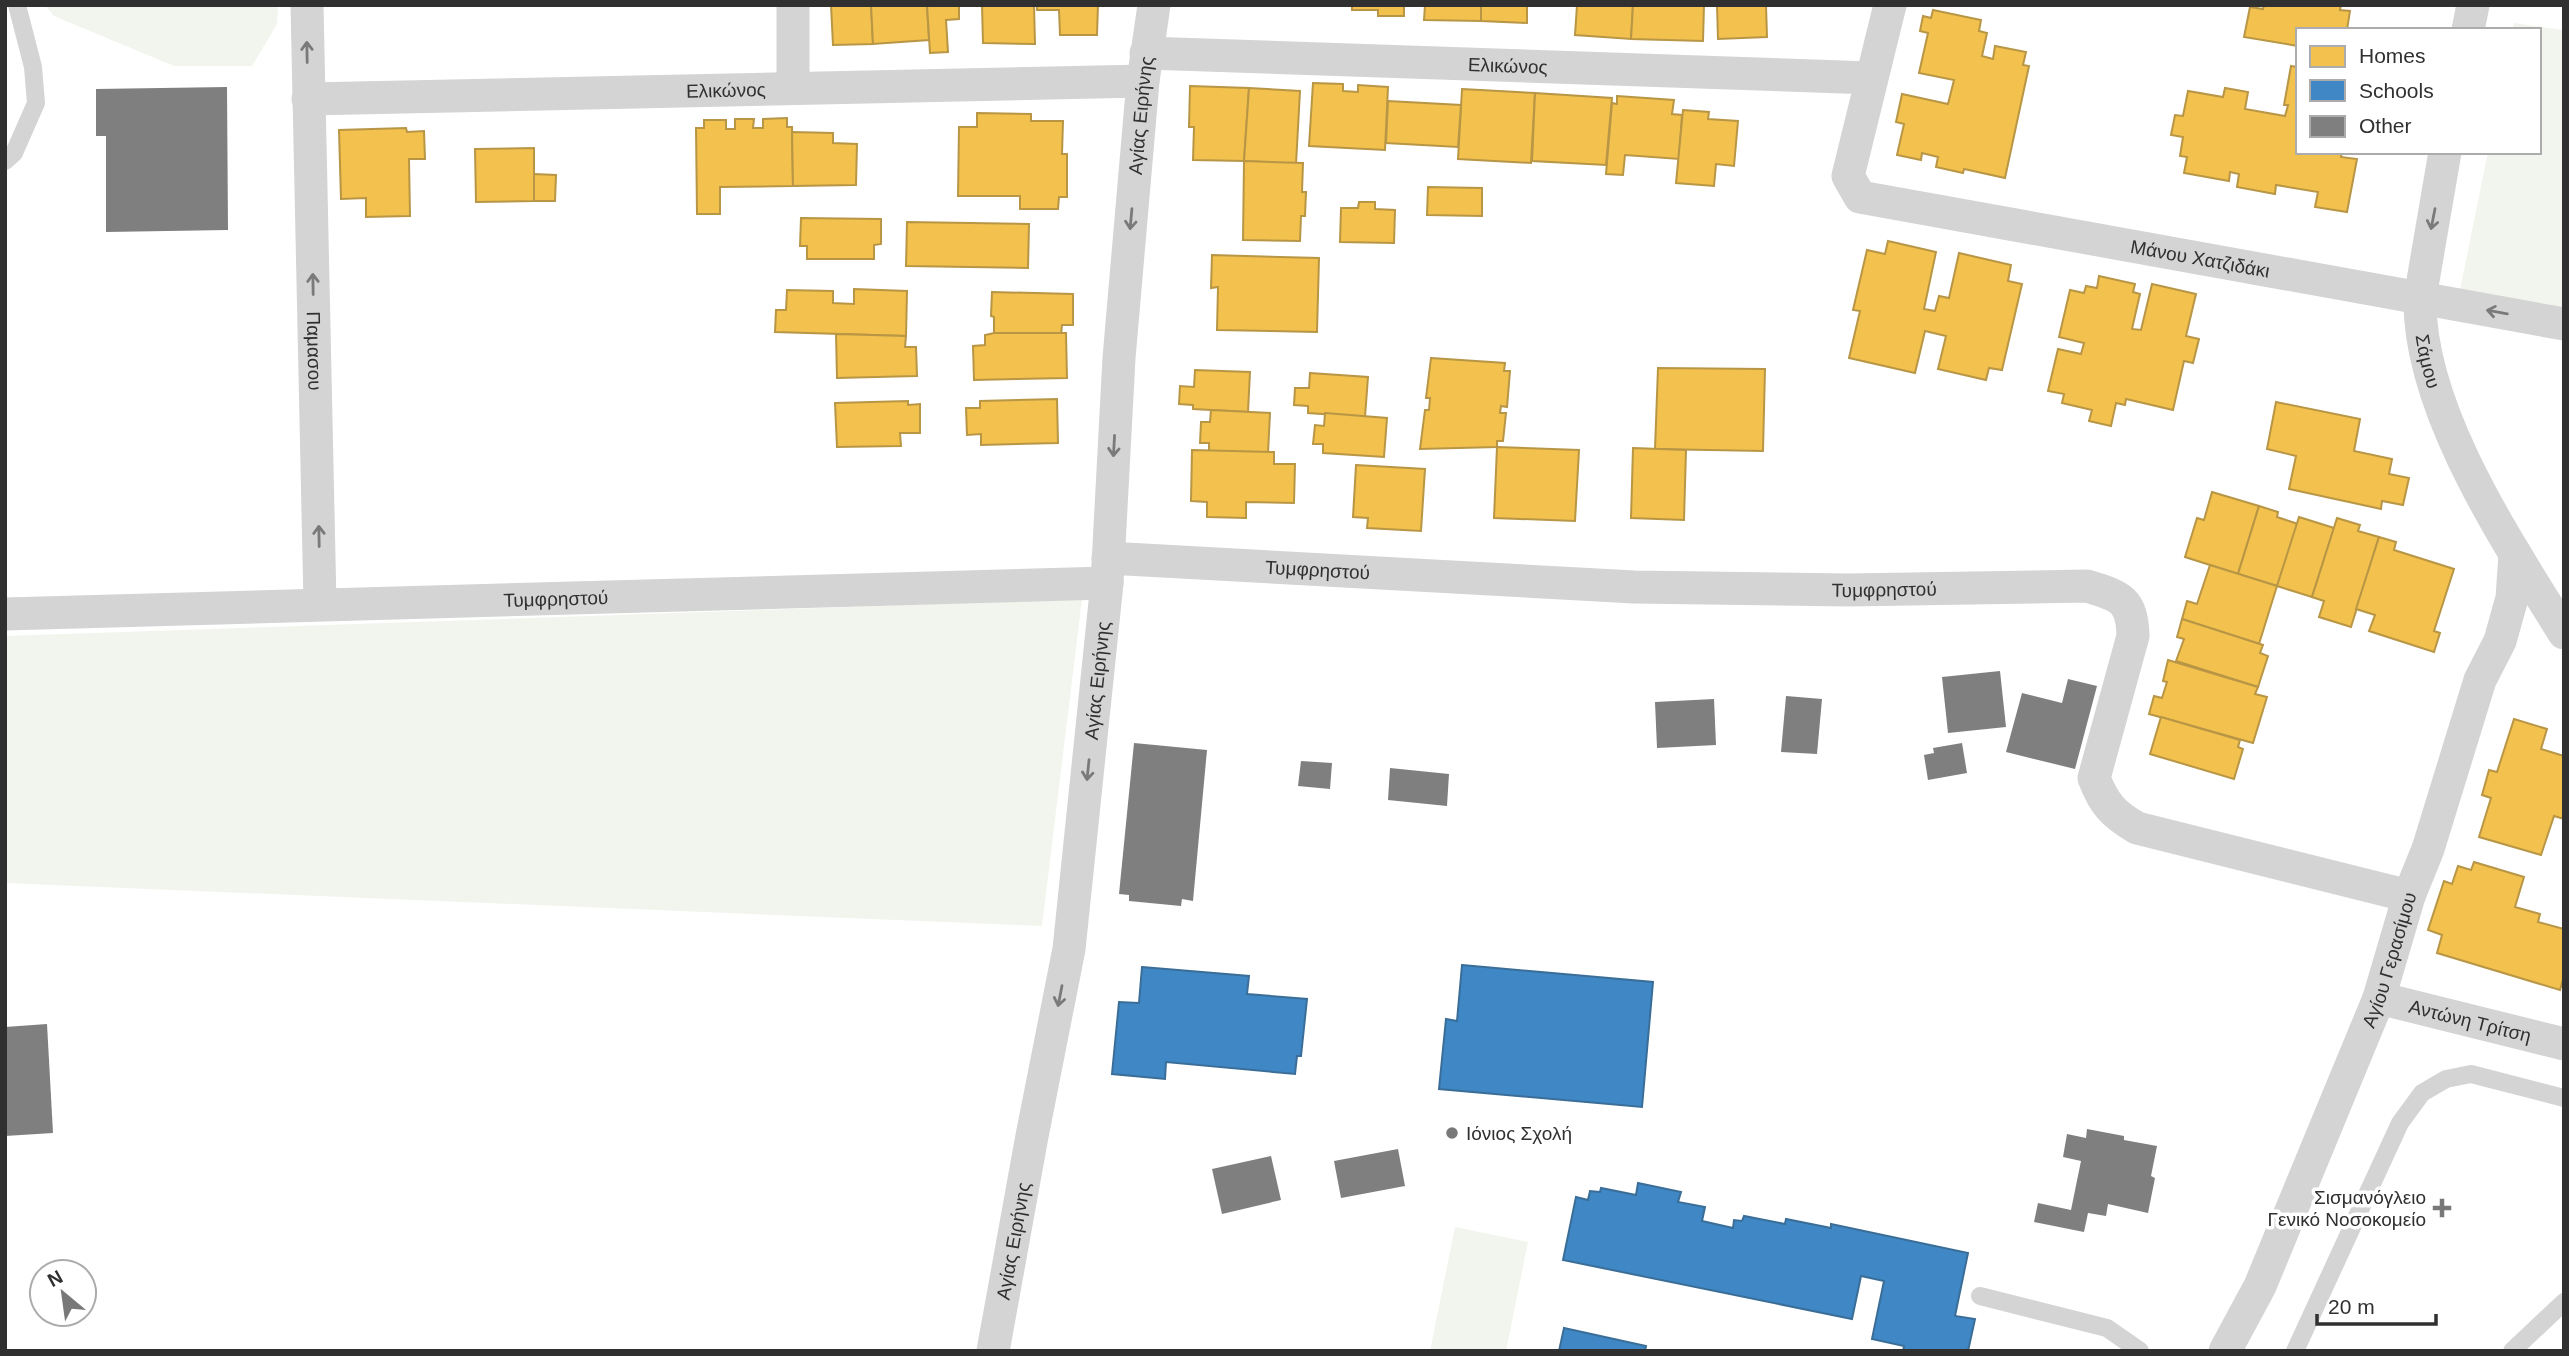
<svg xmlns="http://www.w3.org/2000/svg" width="2569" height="1356" viewBox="0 0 2569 1356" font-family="Helvetica,sans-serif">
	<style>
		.green { fill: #f2f5ed }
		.homes { fill: #f2c14e; stroke: #b89645; stroke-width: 2 }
		.schools { fill: #3f88c5; stroke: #3a6e98; stroke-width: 2 }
		.building { fill: #7f7f7f }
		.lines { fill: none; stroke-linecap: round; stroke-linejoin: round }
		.service { stroke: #d4d4d4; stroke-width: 18 }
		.minor { stroke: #d4d4d4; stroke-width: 33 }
		.oneway { stroke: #7a7a7a }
		.poi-dot { fill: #787878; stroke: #fff; stroke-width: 2.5 }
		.labels { text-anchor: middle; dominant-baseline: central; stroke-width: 7; stroke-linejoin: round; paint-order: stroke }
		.street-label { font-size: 19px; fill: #303030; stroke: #fff }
		.poi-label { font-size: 19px; fill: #303030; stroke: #fff; text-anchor: start }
	</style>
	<rect width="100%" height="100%" fill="#fff"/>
	<!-- green -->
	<g class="green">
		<path d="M 45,5 L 278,5 L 277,24 L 252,66 L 174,66 L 54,16 Z"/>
		<path d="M 2514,23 L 2564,30 L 2564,313 L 2459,295 L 2488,152 L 2539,152 L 2539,30 L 2512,30 Z"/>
		<path d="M 1082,599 L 1042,926 L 5,883 L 5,636 Z"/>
		<path d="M 1455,1227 L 1528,1242 L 1506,1351 L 1430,1351 Z"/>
	</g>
	<!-- homes -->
	<g class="homes">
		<path d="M 831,5 L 871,5 L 873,44 L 833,45 Z"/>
		<path d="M 871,5 L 927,5 L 929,40 L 873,44 Z"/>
		<path d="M 927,5 L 959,5 L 959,19 L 946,20 L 948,52 L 930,53 Z"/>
		<path d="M 982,5 L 1034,5 L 1035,44 L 983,43 Z"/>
		<path d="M 1037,5 L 1098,5 L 1097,35 L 1060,35 L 1059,10 L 1037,10 Z"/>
		<path d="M 1352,5 L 1404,5 L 1404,16 L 1378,16 L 1378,10 L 1352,10 Z"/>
		<path d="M 1425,5 L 1481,5 L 1481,21 L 1424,20 Z"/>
		<path d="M 1481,5 L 1527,5 L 1527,23 L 1481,21 Z"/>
		<path d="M 1577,5 L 1633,5 L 1631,39 L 1575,35 Z"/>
		<path d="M 1633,5 L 1704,5 L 1703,41 L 1631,39 Z"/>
		<path d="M 1717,5 L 1766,5 L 1767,37 L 1718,39 Z"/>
		<path d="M 2264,5 L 2341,5 L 2340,10 L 2350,11 L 2347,30 L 2298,30 L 2298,46 L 2244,37 L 2250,7 L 2263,9 Z"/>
		<path d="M 1933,10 L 1981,20 L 1979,31 L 1987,33 L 1982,56 L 1993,59 L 1995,46 L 2026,52 L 2023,65 L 2029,66 L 2005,178 L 1964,169 L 1963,173 L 1936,167 L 1938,157 L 1922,153 L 1921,160 L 1897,155 L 1904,124 L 1896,122 L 1902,94 L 1948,104 L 1954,80 L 1919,73 L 1928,33 L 1920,31 L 1923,16 L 1931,18 Z"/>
		<path d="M 2291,66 L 2298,67 L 2298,152 L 2342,152 L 2341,157 L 2357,159 L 2347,212 L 2315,207 L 2318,192 L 2276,185 L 2275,194 L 2237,187 L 2239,174 L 2230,172 L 2229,181 L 2184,173 L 2187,157 L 2180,156 L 2183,137 L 2171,135 L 2175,115 L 2183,116 L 2188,91 L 2223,97 L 2225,88 L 2248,92 L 2245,109 L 2285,116 L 2288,105 L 2284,105 Z"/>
		<path d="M 1313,83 L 1343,84 L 1343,91 L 1358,92 L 1358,85 L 1388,87 L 1385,150 L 1309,146 Z"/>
		<path d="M 1190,86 L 1249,88 L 1244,161 L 1193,160 L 1194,127 L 1189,127 Z"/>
		<path d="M 1249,88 L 1300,91 L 1296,164 L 1244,161 Z"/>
		<path d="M 1462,89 L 1535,93 L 1531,163 L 1458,159 Z"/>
		<path d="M 1535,93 L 1612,98 L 1606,165 L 1532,161 Z"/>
		<path d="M 1617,96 L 1674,100 L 1672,114 L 1682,115 L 1679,159 L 1625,155 L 1623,175 L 1606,174 L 1612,103 L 1617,104 Z"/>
		<path d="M 1388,101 L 1461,105 L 1458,147 L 1386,143 Z"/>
		<path d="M 1683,110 L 1709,112 L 1708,119 L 1738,121 L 1734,166 L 1716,164 L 1714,186 L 1676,183 Z"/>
		<path d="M 977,113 L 1031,114 L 1031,121 L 1063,121 L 1062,154 L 1067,154 L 1067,197 L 1059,197 L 1058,209 L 1020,209 L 1020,196 L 958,196 L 959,127 L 977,127 Z"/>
		<path d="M 787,118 L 787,127 L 792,127 L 793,186 L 720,187 L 720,214 L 697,214 L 696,128 L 704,128 L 704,120 L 726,120 L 726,129 L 735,129 L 735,119 L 754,119 L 753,128 L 763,128 L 763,119 Z"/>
		<path d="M 406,128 L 407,132 L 424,131 L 425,159 L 409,159 L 410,216 L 366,217 L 366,198 L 341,199 L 339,130 Z"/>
		<path d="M 792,132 L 833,133 L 833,143 L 857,144 L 856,185 L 793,186 Z"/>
		<path d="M 534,148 L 534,201 L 476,202 L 475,149 Z"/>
		<path d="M 1244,161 L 1303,163 L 1302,192 L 1306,192 L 1305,216 L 1301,216 L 1300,241 L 1243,240 Z"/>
		<path d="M 534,174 L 556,175 L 555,201 L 534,201 Z"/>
		<path d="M 1428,187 L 1482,188 L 1482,216 L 1427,215 Z"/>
		<path d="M 1359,202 L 1375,202 L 1375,209 L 1395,210 L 1394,243 L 1340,242 L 1341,208 L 1358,208 Z"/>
		<path d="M 801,218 L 881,219 L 881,244 L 874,245 L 874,259 L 807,259 L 807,246 L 800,246 Z"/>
		<path d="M 907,222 L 1029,224 L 1028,268 L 906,266 Z"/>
		<path d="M 1888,241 L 1936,252 L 1924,309 L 1935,311 L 1939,296 L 1949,298 L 1959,253 L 2011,265 L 2008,281 L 2022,284 L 2002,370 L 1989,368 L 1986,380 L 1938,369 L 1946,336 L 1925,331 L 1915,373 L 1849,358 L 1860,311 L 1853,310 L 1867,250 L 1885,254 Z"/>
		<path d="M 1212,255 L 1319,258 L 1317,332 L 1217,330 L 1218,287 L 1211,288 Z"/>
		<path d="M 2099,276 L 2135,284 L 2133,292 L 2140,294 L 2132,329 L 2141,330 L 2152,284 L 2196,294 L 2186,336 L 2199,339 L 2193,363 L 2184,361 L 2173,410 L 2126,399 L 2125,405 L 2116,403 L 2111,426 L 2089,421 L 2092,410 L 2062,403 L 2064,394 L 2048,391 L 2058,349 L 2081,354 L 2084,343 L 2059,337 L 2070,290 L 2084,293 L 2086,286 L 2097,288 Z"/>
		<path d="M 854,289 L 907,291 L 906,336 L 775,332 L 776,310 L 786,310 L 787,290 L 833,291 L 833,303 L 854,304 Z"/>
		<path d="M 992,292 L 1073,294 L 1073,325 L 1062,325 L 1061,335 L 994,333 L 994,317 L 991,316 Z"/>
		<path d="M 994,333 L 1066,333 L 1067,378 L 974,380 L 973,346 L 985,345 L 985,335 Z"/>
		<path d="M 836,334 L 906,336 L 905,347 L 916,347 L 917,376 L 837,378 Z"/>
		<path d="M 1431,358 L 1505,363 L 1504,371 L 1510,371 L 1507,407 L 1501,406 L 1500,413 L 1506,413 L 1503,441 L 1497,441 L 1497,447 L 1420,449 L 1425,410 L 1429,410 L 1430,398 L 1426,398 Z"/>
		<path d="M 1658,368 L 1765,369 L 1763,451 L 1655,449 Z"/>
		<path d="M 1195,370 L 1250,372 L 1248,412 L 1193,409 L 1193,405 L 1179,404 L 1180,386 L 1194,387 Z"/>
		<path d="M 1310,373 L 1368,377 L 1365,417 L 1308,413 L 1308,406 L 1294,405 L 1295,388 L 1309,388 Z"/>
		<path d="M 1057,399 L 1058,443 L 981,445 L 981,434 L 967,435 L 966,408 L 980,408 L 980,401 Z"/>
		<path d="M 908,401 L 908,405 L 920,404 L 920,433 L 900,433 L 901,446 L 837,447 L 835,403 Z"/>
		<path d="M 2276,402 L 2360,419 L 2354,451 L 2392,459 L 2389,474 L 2409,478 L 2403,505 L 2382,501 L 2381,509 L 2289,489 L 2296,456 L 2267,449 Z"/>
		<path d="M 1211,410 L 1270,413 L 1268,453 L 1209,451 L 1209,443 L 1200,443 L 1201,422 L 1210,422 Z"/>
		<path d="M 1325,413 L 1387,418 L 1384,457 L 1323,453 L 1323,444 L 1313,444 L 1315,425 L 1324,426 Z"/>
		<path d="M 1497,447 L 1579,450 L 1575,521 L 1494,518 Z"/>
		<path d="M 1633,448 L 1686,450 L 1684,520 L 1631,518 Z"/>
		<path d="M 1192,450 L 1274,452 L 1274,464 L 1295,464 L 1294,503 L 1246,502 L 1246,518 L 1207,517 L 1207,502 L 1191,501 Z"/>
		<path d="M 1356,465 L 1425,469 L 1421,531 L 1367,528 L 1368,518 L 1353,517 Z"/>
		<path d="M 2212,492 L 2259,506 L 2238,574 L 2185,557 L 2197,518 L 2204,520 Z"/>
		<path d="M 2259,506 L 2278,512 L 2277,517 L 2298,524 L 2277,586 L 2238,574 Z"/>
		<path d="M 2299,517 L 2334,528 L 2312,597 L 2277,586 Z"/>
		<path d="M 2337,518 L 2360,525 L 2358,531 L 2379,537 L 2351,627 L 2319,617 L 2324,601 L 2312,597 Z"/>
		<path d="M 2379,537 L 2396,542 L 2394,550 L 2454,569 L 2434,631 L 2440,633 L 2434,652 L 2369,631 L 2375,615 L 2356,609 Z"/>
		<path d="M 2210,565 L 2277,586 L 2259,644 L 2182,619 L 2187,601 L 2197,604 Z"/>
		<path d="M 2182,619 L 2263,645 L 2260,653 L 2268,656 L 2258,687 L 2176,661 L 2184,639 L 2177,637 Z"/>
		<path d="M 2168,660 L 2258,687 L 2255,694 L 2267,697 L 2253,743 L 2149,714 L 2154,696 L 2162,698 L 2167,682 L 2163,681 Z"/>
		<path d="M 2161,717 L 2240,740 L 2238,747 L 2243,749 L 2234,779 L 2150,754 Z"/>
		<path d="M 2514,719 L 2547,729 L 2541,749 L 2564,756 L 2564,819 L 2554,816 L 2541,855 L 2479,837 L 2491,798 L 2482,795 L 2489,770 L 2497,772 Z"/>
		<path d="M 2474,862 L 2524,877 L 2515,907 L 2540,914 L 2538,922 L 2564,929 L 2564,976 L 2560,990 L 2437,953 L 2442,935 L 2428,930 L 2444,881 L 2452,884 L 2458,866 L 2471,870 Z"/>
	</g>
	<!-- schools -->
	<g class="schools">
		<path d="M 1462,965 L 1653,982 L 1642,1107 L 1439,1089 L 1446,1019 L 1457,1021 Z"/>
		<path d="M 1142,967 L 1249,976 L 1247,994 L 1307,999 L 1301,1056 L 1297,1056 L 1295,1074 L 1166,1062 L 1165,1079 L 1112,1074 L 1119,1002 L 1139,1003 Z"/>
		<path d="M 1638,1183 L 1681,1192 L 1678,1202 L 1705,1207 L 1702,1221 L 1733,1228 L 1734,1220 L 1742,1221 L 1744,1216 L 1785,1224 L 1786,1219 L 1831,1228 L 1831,1224 L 1968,1253 L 1955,1316 L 1975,1319 L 1968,1351 L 1903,1351 L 1904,1346 L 1872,1339 L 1884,1281 L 1861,1276 L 1852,1319 L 1563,1260 L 1576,1197 L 1588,1200 L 1590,1191 L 1600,1192 L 1601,1188 L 1636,1195 Z"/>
		<path d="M 1564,1328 L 1646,1346 L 1645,1351 L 1559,1351 Z"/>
	</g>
	<!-- building -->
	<g class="building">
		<path d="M 227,87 L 228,230 L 106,232 L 106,136 L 96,136 L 96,89 Z"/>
		<path d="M 2000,671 L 2006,727 L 1948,733 L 1942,677 Z"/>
		<path d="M 2068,679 L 2097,686 L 2075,769 L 2006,752 L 2022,693 L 2062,703 Z"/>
		<path d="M 1786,696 L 1822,699 L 1817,754 L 1781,752 Z"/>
		<path d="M 1714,699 L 1716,745 L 1657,748 L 1655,702 Z"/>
		<path d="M 1134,743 L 1207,750 L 1193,901 L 1182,899 L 1181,906 L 1129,901 L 1129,895 L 1119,894 Z"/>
		<path d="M 1962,743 L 1967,773 L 1928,780 L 1924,755 L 1934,753 L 1933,748 Z"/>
		<path d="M 1301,761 L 1332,763 L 1330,789 L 1298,786 Z"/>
		<path d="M 1390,768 L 1449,774 L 1447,806 L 1388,800 Z"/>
		<path d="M 47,1024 L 53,1133 L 5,1136 L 5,1027 Z"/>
		<path d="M 2087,1129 L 2124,1136 L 2124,1140 L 2157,1146 L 2151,1176 L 2155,1178 L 2148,1213 L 2108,1204 L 2106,1216 L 2088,1213 L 2084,1232 L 2034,1222 L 2038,1203 L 2071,1210 L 2081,1161 L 2063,1157 L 2067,1134 L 2086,1138 Z"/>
		<path d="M 1398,1149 L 1405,1186 L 1341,1198 L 1334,1161 Z"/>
		<path d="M 1271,1156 L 1281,1200 L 1222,1214 L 1212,1169 Z"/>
	</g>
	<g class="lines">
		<!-- service -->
		<g class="service">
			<path d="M 5,161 L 14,153 L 36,103 L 33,67 L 17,5"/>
			<path d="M 1980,1296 L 2107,1328 L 2140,1351"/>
			<path d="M 2295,1351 L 2400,1123 L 2422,1093 L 2446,1079 L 2471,1074 L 2564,1098"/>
			<path d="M 2512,1351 L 2564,1302"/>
		</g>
		<!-- minor -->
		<g class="minor">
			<path id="s1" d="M 307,5 L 320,604"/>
			<path d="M 793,5 L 793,88"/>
			<path id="s2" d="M 1890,5 L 1848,176 L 1860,197 L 2564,324"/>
			<path d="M 2468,30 L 2473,5"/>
			<path id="s3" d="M 1146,53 L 1871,78"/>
			<path id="s4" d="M 308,99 L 1143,81"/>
			<path id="s5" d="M 2445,152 L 2420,298 C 2418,409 2507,541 2564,633"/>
			<path id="s6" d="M 1108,558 L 1634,587 L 1848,590 L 2087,586 C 2120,596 2132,599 2133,636 L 2094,778 C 2104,804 2113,814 2137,828 L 2409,896"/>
			<path id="s7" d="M 5,614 L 1107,583"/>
			<path id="s8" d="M 2379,998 L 2564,1044"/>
			<path id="s9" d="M 993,1351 L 1032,1136 L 1069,949 L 1107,583 L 1119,358 L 1143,81 L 1154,5"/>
			<path id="s10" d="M 2225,1351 L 2260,1286 L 2379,998 L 2409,896 L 2428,849 L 2480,680 L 2500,641 L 2512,598 L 2515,554"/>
		</g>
	</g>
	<!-- one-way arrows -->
	<defs><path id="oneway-shaft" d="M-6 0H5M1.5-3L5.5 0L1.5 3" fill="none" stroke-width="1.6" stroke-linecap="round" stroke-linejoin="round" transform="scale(1.75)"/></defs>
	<g class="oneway">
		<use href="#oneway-shaft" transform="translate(307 52) rotate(-91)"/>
		<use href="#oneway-shaft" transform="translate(1131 219) rotate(95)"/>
		<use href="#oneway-shaft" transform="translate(2433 219) rotate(101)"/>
		<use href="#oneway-shaft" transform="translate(313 284) rotate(-91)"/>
		<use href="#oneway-shaft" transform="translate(2497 312) rotate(-170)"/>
		<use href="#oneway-shaft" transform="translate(1114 446) rotate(93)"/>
		<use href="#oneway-shaft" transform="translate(319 536) rotate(-91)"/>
		<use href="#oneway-shaft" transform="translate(1088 770) rotate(96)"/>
		<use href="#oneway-shaft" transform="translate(1060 996) rotate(101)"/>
	</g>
	<!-- markers -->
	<g class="poi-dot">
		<circle cx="1452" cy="1133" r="7"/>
		<path d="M2438.5 1197.5h7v7h7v7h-7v7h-7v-7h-7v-7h7z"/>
	</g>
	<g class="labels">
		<!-- street labels -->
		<g class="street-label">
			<text stroke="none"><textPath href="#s3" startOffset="362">Ελικώνος</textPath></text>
			<text stroke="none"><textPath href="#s4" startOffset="418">Ελικώνος</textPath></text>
			<text stroke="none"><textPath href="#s9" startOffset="1246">Αγίας Ειρήνης</textPath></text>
			<text stroke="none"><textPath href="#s2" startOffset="546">Μάνου Χατζιδάκι</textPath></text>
			<text stroke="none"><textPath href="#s1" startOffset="346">Παμασου</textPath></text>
			<text stroke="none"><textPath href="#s5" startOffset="212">Σάμου</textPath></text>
			<text stroke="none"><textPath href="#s6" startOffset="210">Τυμφρηστού</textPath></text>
			<text stroke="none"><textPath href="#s6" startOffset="777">Τυμφρηστού</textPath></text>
			<text stroke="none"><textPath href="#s7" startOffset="551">Τυμφρηστού</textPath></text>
			<text stroke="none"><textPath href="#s9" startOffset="679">Αγίας Ειρήνης</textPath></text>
			<text stroke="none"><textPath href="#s10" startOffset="425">Αγίου Γερασίμου</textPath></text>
			<text stroke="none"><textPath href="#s8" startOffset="94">Αντώνη Τρίτση</textPath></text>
			<text stroke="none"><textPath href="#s9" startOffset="112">Αγίας Ειρήνης</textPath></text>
		</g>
		<!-- poi labels -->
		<g class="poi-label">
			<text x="1466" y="1133">Ιόνιος Σχολή</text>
			<text x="2426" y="1197" text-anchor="end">Σισμανόγλειο<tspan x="2426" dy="22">Γενικό Νοσοκομείο</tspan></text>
		</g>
	</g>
	<!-- border -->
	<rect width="2569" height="1356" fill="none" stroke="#303030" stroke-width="14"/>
	<!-- legend -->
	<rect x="2296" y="28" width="245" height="126" fill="#ffffff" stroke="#acacac" stroke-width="2"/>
	<rect x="2310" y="46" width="35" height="21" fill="#f2c14e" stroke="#acacac" stroke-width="2"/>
	<text x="2359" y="63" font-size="21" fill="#303030">Homes</text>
	<rect x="2310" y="80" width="35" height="21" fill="#3f88c5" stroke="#acacac" stroke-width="2"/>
	<text x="2359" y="98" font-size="21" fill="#303030">Schools</text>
	<rect x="2310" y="116" width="35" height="21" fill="#7f7f7f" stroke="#acacac" stroke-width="2"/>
	<text x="2359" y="133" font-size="21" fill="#303030">Other</text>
	<!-- north arrow -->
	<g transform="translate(63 1293) rotate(331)"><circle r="33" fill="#ffffff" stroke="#acacac" stroke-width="2"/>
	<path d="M0-5L12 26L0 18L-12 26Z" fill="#787878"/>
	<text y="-10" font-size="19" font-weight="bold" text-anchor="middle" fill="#303030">N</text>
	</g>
	<!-- scale -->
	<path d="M2317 1314v10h119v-10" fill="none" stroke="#303030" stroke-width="3.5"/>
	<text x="2328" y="1314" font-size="21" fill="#303030" stroke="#ffffff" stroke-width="5" paint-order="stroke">20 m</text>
</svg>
